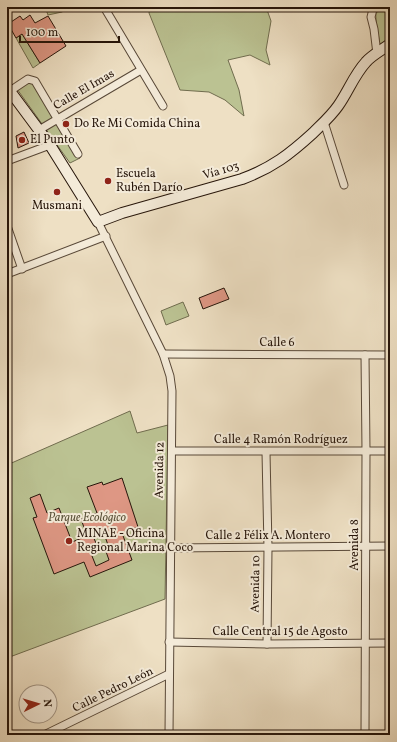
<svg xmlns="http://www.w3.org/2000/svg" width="397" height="742" viewBox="0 0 397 742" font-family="Vollkorn,serif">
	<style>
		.green { fill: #bbc292; stroke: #706c4e }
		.building { fill: #de9784; stroke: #26150a; fill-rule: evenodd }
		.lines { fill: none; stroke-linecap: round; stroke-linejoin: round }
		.minor-casing { stroke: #584838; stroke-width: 9 }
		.secondary-casing { stroke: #26150a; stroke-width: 12 }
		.minor { stroke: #f4ebd9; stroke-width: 7 }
		.secondary { stroke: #f4ebd9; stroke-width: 10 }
		.poi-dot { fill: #8f2418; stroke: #f4ebd9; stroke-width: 1.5 }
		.labels { text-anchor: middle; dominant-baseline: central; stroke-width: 4; stroke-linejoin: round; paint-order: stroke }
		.street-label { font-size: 12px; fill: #26150a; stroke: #f4ebd9 }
		.poi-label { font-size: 12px; fill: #26150a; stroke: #f4ebd9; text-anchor: start }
		.park-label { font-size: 12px; font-style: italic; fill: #5a523a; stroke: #f4ebd9 }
	</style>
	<rect width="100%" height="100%" fill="#eee0c4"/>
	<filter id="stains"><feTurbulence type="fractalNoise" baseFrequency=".005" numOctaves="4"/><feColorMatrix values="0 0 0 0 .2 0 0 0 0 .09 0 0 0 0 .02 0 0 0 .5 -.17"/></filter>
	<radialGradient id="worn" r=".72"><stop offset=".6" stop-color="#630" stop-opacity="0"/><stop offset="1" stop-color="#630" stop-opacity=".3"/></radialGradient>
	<!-- green -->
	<g class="green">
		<path d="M 45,7 L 70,7 L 62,12 L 48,15 Z"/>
		<path d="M 150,7 L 266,7 L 271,21 L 266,50 L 270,65 L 250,55 L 228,60 L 239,90 L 244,116 L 225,100 L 209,92 L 180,90 L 149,13 Z"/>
		<path d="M 384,7 L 390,7 L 390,37 L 380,45 C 379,37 375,20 376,13 Z"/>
		<path d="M 28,30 L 27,42 L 40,63 L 33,68 L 16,38 Z"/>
		<path d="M 30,82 C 40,86 72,146 80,158 L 70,163 L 17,89 L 27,83 Z"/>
		<path d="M 183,302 L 189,316 L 166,325 L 161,311 Z"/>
		<path d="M 130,411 L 137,433 L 168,425 L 165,599 L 7,658 L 7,465 Z"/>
	</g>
	<!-- building -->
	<g class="building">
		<path d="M 30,15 L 35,23 L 48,16 L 66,46 L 40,63 L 22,34 L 16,38 L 8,24 L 20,16 L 23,20 Z"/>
		<path d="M 24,132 L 29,143 L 18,148 L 16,136 Z"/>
		<path d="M 224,288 L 229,299 L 203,309 L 199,298 Z"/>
		<path d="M 122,478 L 138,527 L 122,533 L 132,560 L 90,577 L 84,562 L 54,574 L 33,518 L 37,517 L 30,498 L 40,494 L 47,513 L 59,508 L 72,542 L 87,536 L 81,519 L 97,513 L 87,487 L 102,482 L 103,485 ZM 102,528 L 108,545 L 104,546 L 109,560 L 96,566 L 88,546 L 96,543 L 91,532 Z"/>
	</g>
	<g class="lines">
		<!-- minor casing -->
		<g class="minor-casing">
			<g id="minor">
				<path d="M 104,7 L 163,106"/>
				<path d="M 376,7 L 373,9 L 371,17 L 374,29 L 377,54"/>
				<path d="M 7,35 L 7,40"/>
				<path d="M 10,91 L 28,79 L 35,81 L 78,154"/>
				<path d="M 324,122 L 344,185"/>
				<path d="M 39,130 L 141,70"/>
				<path d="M 7,161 L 50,145"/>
				<path d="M 98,222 L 163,354 L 170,376 L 172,391 L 169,735"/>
				<path d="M 7,226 L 22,269"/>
				<path d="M 7,274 L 106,236"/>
				<path d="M 163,354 L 390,355"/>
				<path d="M 365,355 L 366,451 L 365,735"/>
				<path d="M 172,451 L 390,451"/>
				<path d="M 266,452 L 268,548 L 267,644"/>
				<path d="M 170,548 L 390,546"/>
				<path d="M 169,642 L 267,644 L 390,643"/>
				<path d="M 44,735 L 169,674"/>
			</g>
		</g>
		<!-- secondary casing -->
		<g class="secondary-casing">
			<path id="secondary" d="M 7,87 L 50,145 L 98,222 L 122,213 L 242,179 C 272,168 290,154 313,133 C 322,124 331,116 338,106 C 348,92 354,75 366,62 C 372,55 382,50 390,44"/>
		</g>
		<!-- minor -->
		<use href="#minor" class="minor"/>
		<!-- secondary -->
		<use href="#secondary" class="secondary"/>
	</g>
	<!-- markers -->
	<g class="poi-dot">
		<circle cx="66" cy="124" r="4"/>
		<circle cx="22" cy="140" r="4"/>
		<circle cx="108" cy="181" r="4"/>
		<circle cx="57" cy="192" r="4"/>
		<circle cx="69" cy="541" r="4"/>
	</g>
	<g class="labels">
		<!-- street labels -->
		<g class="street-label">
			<text transform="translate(84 90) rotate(-30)">Calle El Imas</text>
			<text transform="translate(221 171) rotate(-16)">Vía 103</text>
			<text x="277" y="343">Calle 6</text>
			<text x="281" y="440">Calle 4 Ramón Rodríguez</text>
			<text transform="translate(160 470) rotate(-89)">Avenida 12</text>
			<text x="268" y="536">Calle 2 Félix A. Montero</text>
			<text transform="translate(355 545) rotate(-90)">Avenida 8</text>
			<text transform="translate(256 584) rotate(-89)">Avenida 10</text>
			<text x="280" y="632">Calle Central 15 de Agosto</text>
			<text transform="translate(113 690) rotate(-26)">Calle Pedro León</text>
		</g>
		<!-- poi labels -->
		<g class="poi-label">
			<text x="74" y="124">Do Re Mi Comida China</text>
			<text x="30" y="140">El Punto</text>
			<text x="116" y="174">Escuela<tspan x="116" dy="14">Rubén Darío</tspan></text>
			<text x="57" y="206" text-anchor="middle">Musmani</text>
			<text x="77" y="534">MINAE - Oficina<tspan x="77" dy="14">Regional Marina Coco</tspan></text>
		</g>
		<!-- park labels -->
		<g class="park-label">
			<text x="87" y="518">Parque Ecológico</text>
		</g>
	</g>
	<!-- margin -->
	<rect width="397" height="742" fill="none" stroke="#eee0c4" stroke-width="24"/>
	<rect x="8" y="8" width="381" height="726" fill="none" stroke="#26150a" stroke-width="2"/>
	<rect x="12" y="12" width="373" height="718" fill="none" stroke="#26150a"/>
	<!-- north arrow -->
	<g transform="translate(38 704) rotate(85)"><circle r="19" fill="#f4ebd9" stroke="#a29586"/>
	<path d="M0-3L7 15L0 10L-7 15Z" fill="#8f2418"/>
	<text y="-6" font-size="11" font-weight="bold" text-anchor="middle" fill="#26150a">N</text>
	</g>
	<!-- scale -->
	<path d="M20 36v6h99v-6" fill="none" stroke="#26150a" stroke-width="2"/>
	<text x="26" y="36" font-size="12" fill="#26150a" stroke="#f4ebd9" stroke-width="3" paint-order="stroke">100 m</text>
	<rect width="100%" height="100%" filter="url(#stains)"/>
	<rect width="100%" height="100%" fill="url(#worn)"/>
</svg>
